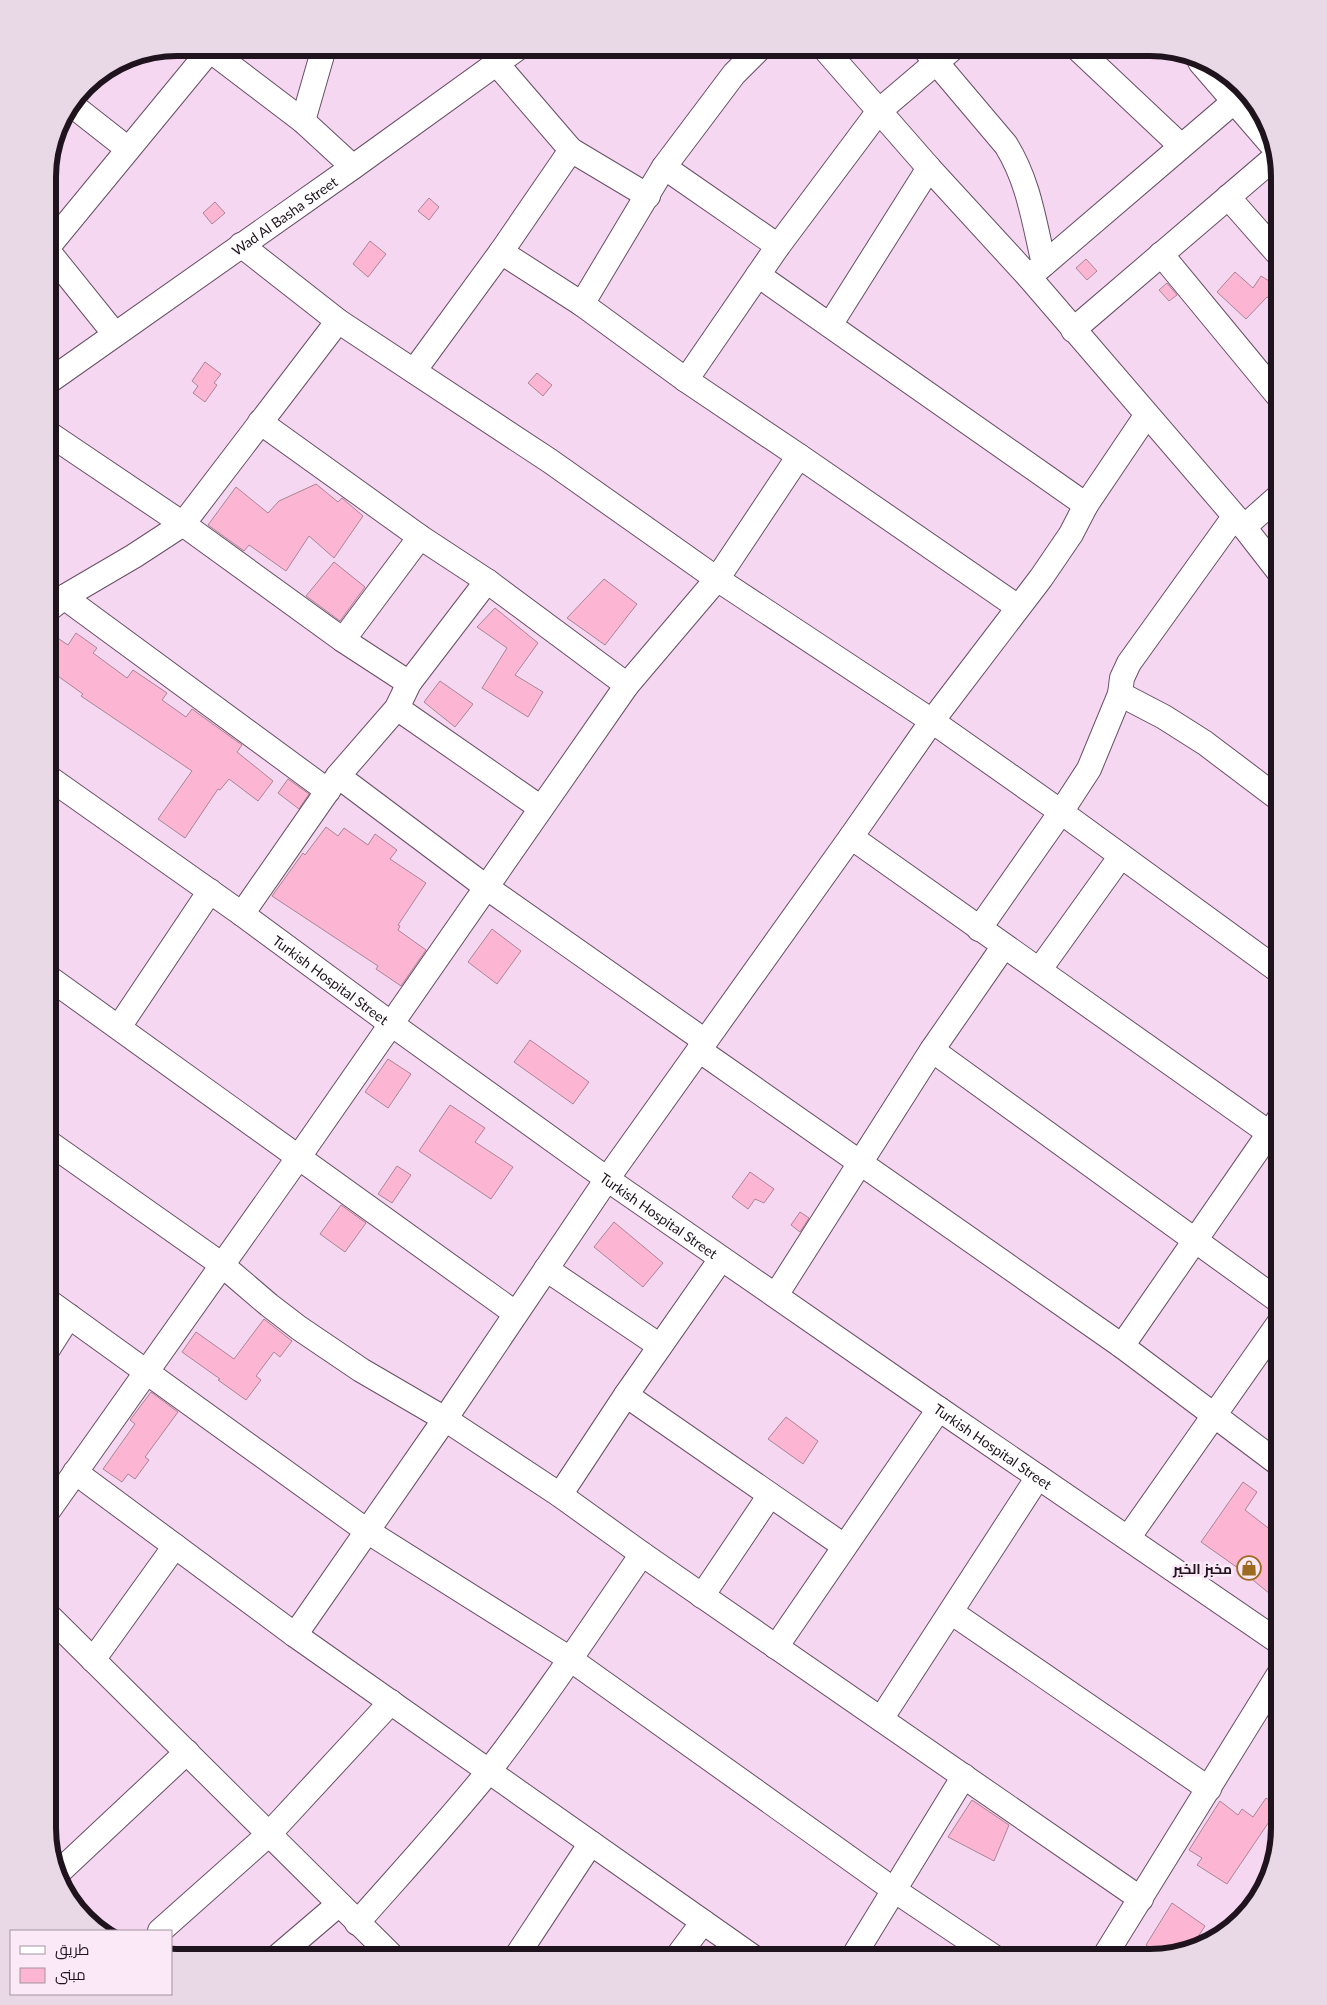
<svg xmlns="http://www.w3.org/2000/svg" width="1327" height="2005" viewBox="0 0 1327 2005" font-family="Lato,Cairo,sans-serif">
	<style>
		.building { fill: #fcb6d4; stroke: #a98594 }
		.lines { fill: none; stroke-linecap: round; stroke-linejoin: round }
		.minor-casing { stroke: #694f65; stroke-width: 26 }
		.minor { stroke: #fff; stroke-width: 24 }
		.labels { text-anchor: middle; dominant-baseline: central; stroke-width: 5; stroke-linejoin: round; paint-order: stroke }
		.street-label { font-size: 14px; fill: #1f141d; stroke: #fbe9f8 }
		.poi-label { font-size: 14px; font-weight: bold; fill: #1f141d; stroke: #fbe9f8; text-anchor: end }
		.rim { fill: none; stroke: #1f141d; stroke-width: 6 }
	</style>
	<rect width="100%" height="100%" fill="#f6d7f1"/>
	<!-- building -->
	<g class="building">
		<path d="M 429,198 L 439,207 L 429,220 L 418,211 Z"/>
		<path d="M 215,202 L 225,213 L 212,224 L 203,213 Z"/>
		<path d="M 370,241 L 386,254 L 368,277 L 353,264 Z"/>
		<path d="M 1086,259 L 1097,271 L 1087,280 L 1076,268 Z"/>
		<path d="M 1235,272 L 1253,288 L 1261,276 L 1277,286 L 1269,298 L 1267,297 L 1246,319 L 1217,292 Z"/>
		<path d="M 1167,283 L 1177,295 L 1169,301 L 1159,290 Z"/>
		<path d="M 205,362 L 221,374 L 214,383 L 217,385 L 205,402 L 193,393 L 198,386 L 192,381 Z"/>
		<path d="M 537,373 L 552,385 L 543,396 L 528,383 Z"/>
		<path d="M 316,484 L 338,502 L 342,498 L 363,516 L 334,558 L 309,536 L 286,571 L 249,545 L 244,551 L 208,525 L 236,487 L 268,513 L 279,501 Z"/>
		<path d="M 334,562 L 365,587 L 340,621 L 306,596 Z"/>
		<path d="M 604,579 L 637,604 L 605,645 L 567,618 Z"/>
		<path d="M 495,608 L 538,643 L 515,675 L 543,692 L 528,717 L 482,688 L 507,648 L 477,627 Z"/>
		<path d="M 76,633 L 97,648 L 93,653 L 127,678 L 133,670 L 167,693 L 162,700 L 186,717 L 192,709 L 242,745 L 237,752 L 273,781 L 258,801 L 229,779 L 220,790 L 218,789 L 185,838 L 158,819 L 192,771 L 81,696 L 83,694 L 48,669 L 48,655 L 59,639 L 68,645 Z"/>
		<path d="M 440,681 L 473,704 L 455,727 L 424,702 Z"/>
		<path d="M 288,779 L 309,794 L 299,809 L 278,793 Z"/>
		<path d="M 326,827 L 338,836 L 344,828 L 368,845 L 375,834 L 397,850 L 390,859 L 426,883 L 398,925 L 400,926 L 398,930 L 426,950 L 401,986 L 376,969 L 378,966 L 272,896 L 303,853 L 305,855 Z"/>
		<path d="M 492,929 L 521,951 L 497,984 L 468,962 Z"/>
		<path d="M 530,1040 L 589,1082 L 573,1104 L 514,1062 Z"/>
		<path d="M 388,1059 L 411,1074 L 388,1108 L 365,1092 Z"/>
		<path d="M 450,1105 L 485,1128 L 475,1142 L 513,1167 L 491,1199 L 419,1151 Z"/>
		<path d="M 397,1166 L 411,1175 L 392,1203 L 378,1194 Z"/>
		<path d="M 750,1172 L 774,1189 L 764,1203 L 755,1199 L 748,1209 L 732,1197 Z"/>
		<path d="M 341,1205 L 366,1223 L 345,1252 L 320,1234 Z"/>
		<path d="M 800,1212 L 809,1218 L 800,1232 L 791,1225 Z"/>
		<path d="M 614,1222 L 663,1263 L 643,1287 L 594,1247 Z"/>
		<path d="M 264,1319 L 292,1341 L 280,1357 L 274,1352 L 256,1376 L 261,1380 L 246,1400 L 218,1380 L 220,1379 L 182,1352 L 196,1332 L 234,1359 Z"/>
		<path d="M 151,1392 L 178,1412 L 145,1457 L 149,1460 L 135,1479 L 128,1474 L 122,1482 L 103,1469 L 135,1424 L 130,1420 Z"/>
		<path d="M 786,1417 L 818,1441 L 803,1464 L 768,1439 Z"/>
		<path d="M 1243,1482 L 1257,1492 L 1245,1510 L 1280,1537 L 1280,1602 L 1238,1568 L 1201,1542 Z"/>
		<path d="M 1266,1798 L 1279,1807 L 1227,1884 L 1197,1865 L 1202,1858 L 1189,1850 L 1220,1801 L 1238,1815 L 1242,1809 L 1253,1817 Z"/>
		<path d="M 972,1800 L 1009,1825 L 994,1861 L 948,1837 Z"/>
		<path d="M 1172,1903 L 1205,1926 L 1192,1946 L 1160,1955 L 1146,1945 Z"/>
	</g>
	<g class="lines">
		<!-- minor casing -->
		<g class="minor-casing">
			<g id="minor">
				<path d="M 207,48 L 303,121 L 353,167"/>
				<path d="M 824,48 L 929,168 L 1029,277 L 1244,527 L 1279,572"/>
				<path d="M 924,48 L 1006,145 C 1029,182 1034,222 1044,264"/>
				<path d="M 1077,48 L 1181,146"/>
				<path d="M 1200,62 L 1270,143"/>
				<path d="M 497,64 L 571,150 L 648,196"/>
				<path d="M 72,105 L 128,149"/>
				<path d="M 303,121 L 324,48"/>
				<path d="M 664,167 L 778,246"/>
				<path d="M 1228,197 L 1279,255"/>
				<path d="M 241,245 L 338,321 L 550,461 L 717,579 L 932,721 L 1061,812 L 1279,971"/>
				<path d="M 48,247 L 210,50"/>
				<path d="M 48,251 L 114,333"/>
				<path d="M 501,252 L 582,304 L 686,380 L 799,456 L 1018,607"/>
				<path d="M 1161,254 L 1279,397"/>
				<path d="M 758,275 L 1086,505"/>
				<path d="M 1029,277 L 1244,93"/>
				<path d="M 582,304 L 664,167 L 734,74 L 760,48"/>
				<path d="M 830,325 L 929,168"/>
				<path d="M 1073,330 L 1274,158"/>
				<path d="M 414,371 L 501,252 L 571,150"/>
				<path d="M 686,380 L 778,246 L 879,111 L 953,48"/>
				<path id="s1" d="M 48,382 L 353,167 L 518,48"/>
				<path d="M 260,422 L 420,537 L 487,581 L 627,685"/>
				<path d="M 48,433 L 183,524 L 343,640 L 409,683"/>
				<path d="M 1244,527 L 1279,496"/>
				<path d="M 64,597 L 328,791"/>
				<path d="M 48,610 L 64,597 L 134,556 L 183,524 L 338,321"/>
				<path d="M 343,640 L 420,537"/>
				<path d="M 1120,694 L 1164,717 L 1205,743 L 1279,799"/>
				<path d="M 397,708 L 541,808"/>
				<path d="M 338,776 L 486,887 L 705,1041"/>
				<path id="s2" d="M 48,777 L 242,914 L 390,1023 L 607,1179 L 939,1409 L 1279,1642"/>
				<path d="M 851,837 L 1279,1140"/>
				<path d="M 242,914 L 338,776 L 397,708 L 409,683 L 487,581"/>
				<path d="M 979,929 L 1061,812 L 1089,769 L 1120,694 L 1122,678 L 1129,663 L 1234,517"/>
				<path d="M 1040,969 L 1121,856"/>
				<path d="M 48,977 L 515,1313"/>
				<path d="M 119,1027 L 210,891"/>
				<path d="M 699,1050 L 1122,1346 L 1279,1464"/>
				<path d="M 932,1050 L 1279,1301"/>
				<path d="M 48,1142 L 221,1264 L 269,1305 L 299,1328 L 361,1370 L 445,1419 L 560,1495 L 642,1554 L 1141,1899"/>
				<path d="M 546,1269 L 660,1346"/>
				<path d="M 776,1295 L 932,1050 L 1004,946"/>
				<path d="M 48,1301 L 367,1531 L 570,1659 L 894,1890 L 994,1957"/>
				<path d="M 1122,1346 L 1279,1119"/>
				<path d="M 48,1349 L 69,1316"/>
				<path d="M 626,1395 L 721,1259"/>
				<path d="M 75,1472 L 295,1635 L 753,1957"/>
				<path d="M 560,1495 L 626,1395 L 844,1546"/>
				<path d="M 48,1511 L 298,1158 L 627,685 L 717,579 L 799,456"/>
				<path d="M 1128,1538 L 1279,1323"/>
				<path d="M 702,1596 L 770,1495"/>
				<path d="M 951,1612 L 1209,1789"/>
				<path d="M 48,1615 L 393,1957"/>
				<path d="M 295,1635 L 445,1419 L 607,1179 L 851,837 L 932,721 L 1041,578 L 1071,534 L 1086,505 L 1146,416"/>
				<path d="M 776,1647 L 939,1409"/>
				<path d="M 93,1660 L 175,1546"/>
				<path d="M 881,1719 L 1038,1477"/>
				<path d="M 59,1872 L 187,1752"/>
				<path d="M 357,1923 C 402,1872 447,1823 489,1771 C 543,1701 592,1627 642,1554"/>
				<path d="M 160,1931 L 269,1834 L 391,1702"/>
				<path d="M 277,1957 L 339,1904"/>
				<path d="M 516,1957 L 591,1843"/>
				<path d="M 677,1957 L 703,1922"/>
				<path d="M 853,1957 L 964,1776"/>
				<path d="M 1104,1957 L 1279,1674"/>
			</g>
		</g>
		<!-- minor -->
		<use href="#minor" class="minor"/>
	</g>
	<!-- icons -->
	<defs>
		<g id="shop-ring" transform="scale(1.25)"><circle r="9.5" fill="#fbe9f8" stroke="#9d6b1f" stroke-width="1.5"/><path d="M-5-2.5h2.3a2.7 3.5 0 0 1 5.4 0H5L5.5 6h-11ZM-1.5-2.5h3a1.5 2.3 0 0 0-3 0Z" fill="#9d6b1f"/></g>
	</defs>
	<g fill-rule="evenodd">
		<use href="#shop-ring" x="1249" y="1568"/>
	</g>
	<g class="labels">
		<!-- street labels -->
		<g class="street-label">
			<text stroke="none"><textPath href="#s1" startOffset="289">Wad Al Basha Street</textPath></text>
			<text stroke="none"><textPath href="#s2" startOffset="348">Turkish Hospital Street</textPath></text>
			<text stroke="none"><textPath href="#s2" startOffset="752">Turkish Hospital Street</textPath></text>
			<text stroke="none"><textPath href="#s2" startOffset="1158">Turkish Hospital Street</textPath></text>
		</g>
		<!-- poi labels -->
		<g class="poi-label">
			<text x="1232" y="1568">مخبز الخير</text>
		</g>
	</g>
	<!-- crop -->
	<path d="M0 0H1327V2005H0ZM177 56H1150A121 121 0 0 1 1271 177V1828A121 121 0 0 1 1150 1949H177A121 121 0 0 1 56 1828V177A121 121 0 0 1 177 56Z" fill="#e9d8e6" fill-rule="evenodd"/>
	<path class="rim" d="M177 56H1150A121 121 0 0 1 1271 177V1828A121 121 0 0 1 1150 1949H177A121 121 0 0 1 56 1828V177A121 121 0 0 1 177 56Z"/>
	<!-- legend -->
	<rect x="10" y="1930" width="162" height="65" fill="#fbe9f8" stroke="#a394a0"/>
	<rect x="20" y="1946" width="25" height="8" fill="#ffffff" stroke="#a394a0"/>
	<text x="55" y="1955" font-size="15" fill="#1f141d">طريق</text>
	<rect x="20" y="1968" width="25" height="15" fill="#fcb6d4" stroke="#a394a0"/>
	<text x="55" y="1980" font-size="15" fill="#1f141d">مبنى</text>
</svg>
